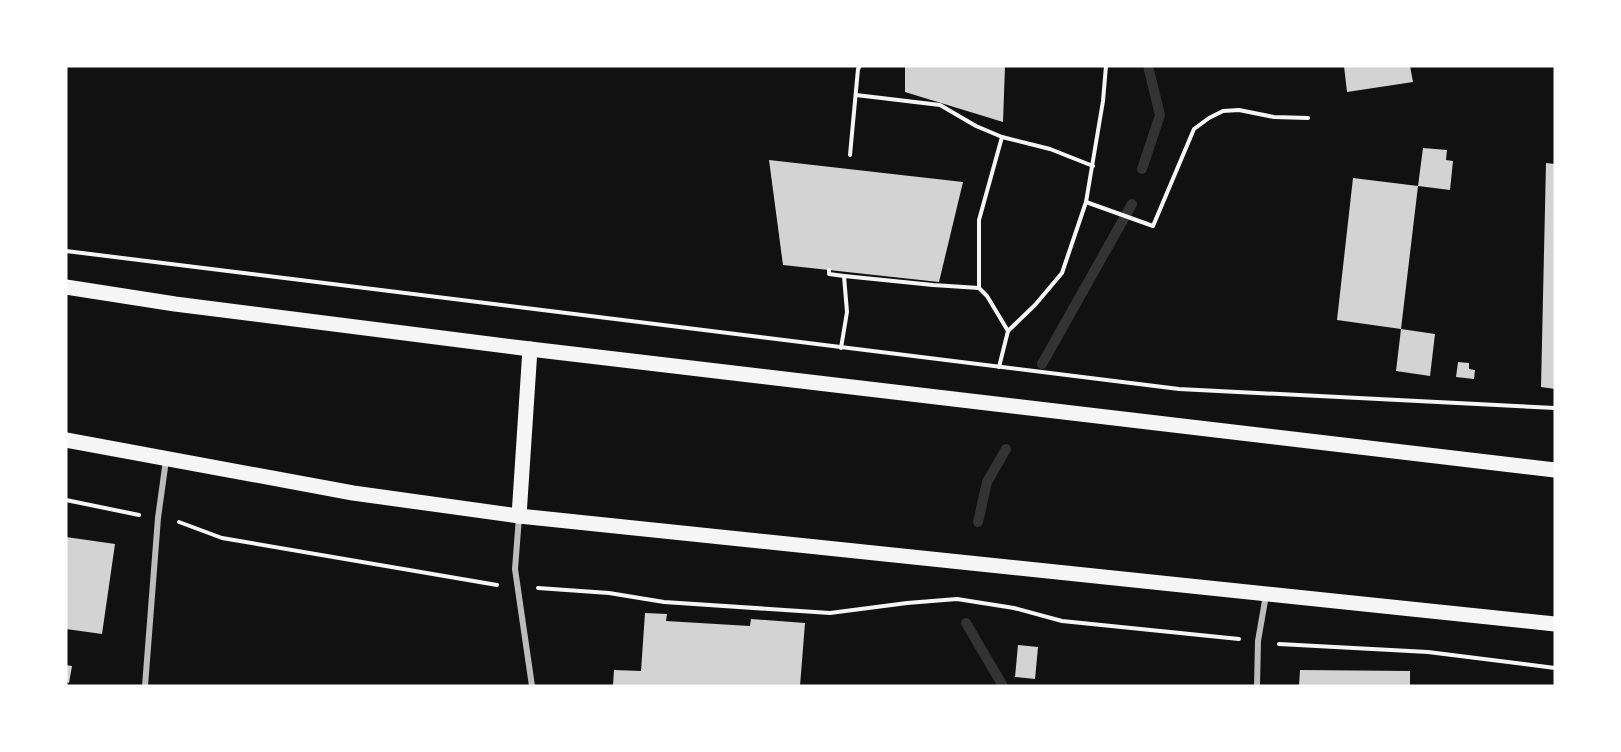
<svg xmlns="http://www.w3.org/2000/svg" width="1621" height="752" viewBox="0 0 1621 752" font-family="'Titillium Web',sans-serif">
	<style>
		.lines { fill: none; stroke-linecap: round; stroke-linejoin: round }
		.stream { stroke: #333; stroke-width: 10 }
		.building { fill: #d3d3d3 }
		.path { stroke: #f5f5f5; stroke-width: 4 }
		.minor { stroke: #bcbcbc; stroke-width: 6 }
		.primary { stroke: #f5f5f5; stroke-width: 15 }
	</style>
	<rect width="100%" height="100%" fill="#111"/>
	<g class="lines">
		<!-- stream -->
		<g class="stream">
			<path d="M 1142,169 L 1160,115 L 1148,66"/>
			<path d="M 1042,364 L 1132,204"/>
			<path d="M 978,522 L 987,482 L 1006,449"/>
			<path d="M 966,623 L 1003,686"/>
		</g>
	</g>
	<!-- building -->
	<g class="building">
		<path d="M 905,66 L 1005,66 L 1003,122 L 905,92 Z"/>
		<path d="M 1344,66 L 1410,66 L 1413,82 L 1347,92 Z"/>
		<path d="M 1423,148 L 1447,150 L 1446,160 L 1453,161 L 1450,190 L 1418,186 Z"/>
		<path d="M 769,160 L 963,182 L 939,282 L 783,265 Z"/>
		<path d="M 1546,163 L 1555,164 L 1555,389 L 1541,387 Z"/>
		<path d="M 1353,178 L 1418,186 L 1401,329 L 1435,334 L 1430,376 L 1396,371 L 1401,329 L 1337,320 Z"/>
		<path d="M 1458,362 L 1469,363 L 1469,369 L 1475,370 L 1474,379 L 1456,377 Z"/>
		<path d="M 66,537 L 115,544 L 102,634 L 66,629 Z"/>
		<path d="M 645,613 L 667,614 L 666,621 L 750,626 L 751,619 L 805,623 L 800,686 L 613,686 L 614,670 L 641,671 Z"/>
		<path d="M 1018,645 L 1038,647 L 1035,679 L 1015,677 Z"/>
		<path d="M 66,665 L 72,666 L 69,683 L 66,682 Z"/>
		<path d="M 1300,670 L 1410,671 L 1410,686 L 1299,686 Z"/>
	</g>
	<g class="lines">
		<!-- path -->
		<g class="path">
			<path d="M 856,95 L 940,105 L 976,126 L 1002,137"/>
			<path d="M 850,155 L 858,69 L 860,66"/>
			<path d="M 1086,202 L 1153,226 L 1194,129 L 1209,118 L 1223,111 L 1239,110 L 1274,117 L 1308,118"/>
			<path d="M 66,251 L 1179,389 L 1555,408"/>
			<path d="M 829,270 L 829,274 L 844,276"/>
			<path d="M 1008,331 L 987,296 L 979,288 L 979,220 L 1002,137 L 1050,149 L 1093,166"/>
			<path d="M 841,348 L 847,312 L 844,276 L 933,285 L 979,288"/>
			<path d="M 999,367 L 1008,331 L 1035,305 L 1062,273 L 1086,202 L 1103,101 L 1106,66"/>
			<path d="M 66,500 L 139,515"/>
			<path d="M 179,522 L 222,538 L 497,585"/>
			<path d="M 538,588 L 609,593 L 664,602 L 830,613 L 907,603 L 957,599 L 1014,608 L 1062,621 L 1239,639"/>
			<path d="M 1279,644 L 1428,652 L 1555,668"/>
		</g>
		<!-- minor -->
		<g class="minor">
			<path d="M 519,517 L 515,569 L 532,686"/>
			<path d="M 145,686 L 158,518 L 166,460"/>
			<path d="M 1257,686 L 1258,641 L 1266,595"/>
		</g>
		<!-- primary -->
		<g class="primary">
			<path d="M 66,287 L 175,304 L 530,349 L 1555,470"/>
			<path d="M 66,440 L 353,493 L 519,516 L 1555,624"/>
			<path d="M 519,516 L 530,349"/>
		</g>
	</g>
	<!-- border -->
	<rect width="1621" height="752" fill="none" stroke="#ffffff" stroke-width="135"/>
</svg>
